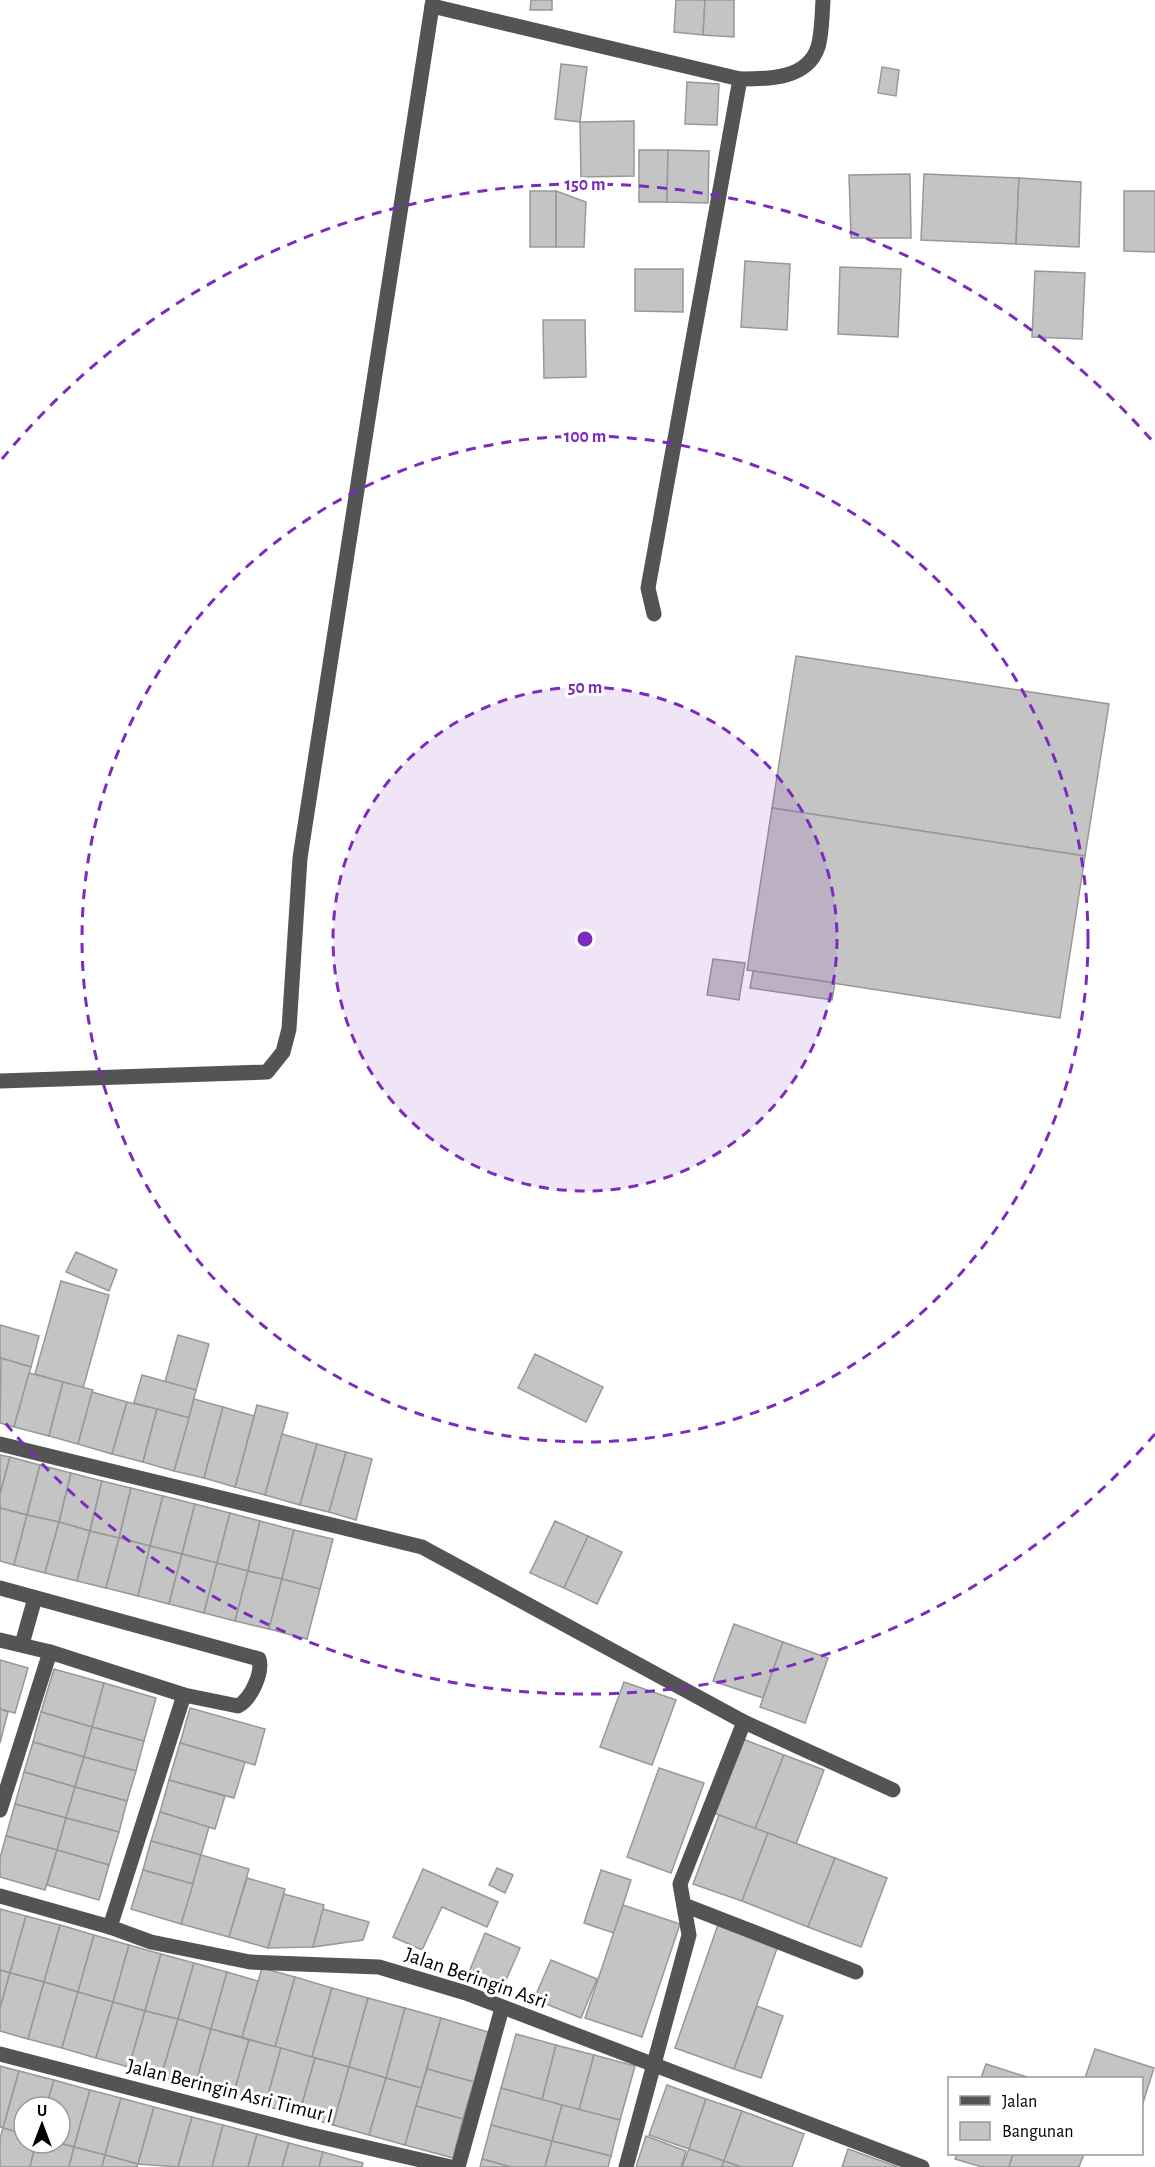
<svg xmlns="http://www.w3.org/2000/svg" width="1155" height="2167" viewBox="0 0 1155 2167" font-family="'Alegreya Sans',sans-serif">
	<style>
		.building { fill: #c4c4c4; stroke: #989898; stroke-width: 1.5 }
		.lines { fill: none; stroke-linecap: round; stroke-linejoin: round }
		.minor { stroke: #545454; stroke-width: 15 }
		.ring { fill: none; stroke: #7b2cbf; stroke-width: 3; stroke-dasharray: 10 8 }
		.labels { text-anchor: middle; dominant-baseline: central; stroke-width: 6; stroke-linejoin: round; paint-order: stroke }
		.street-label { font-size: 21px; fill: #000; stroke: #fff }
		.centre { fill: #7b2cbf; stroke: #fff; stroke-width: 3 }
		.ring-label { font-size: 18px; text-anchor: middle; font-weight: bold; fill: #7b2cbf; stroke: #fff; stroke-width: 6; stroke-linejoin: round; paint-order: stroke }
	</style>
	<rect width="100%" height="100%" fill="#fff"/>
	<!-- building -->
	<g class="building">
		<path d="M 531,0 L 552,0 L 552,10 L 530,10 Z"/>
		<path d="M 676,0 L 705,0 L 703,35 L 674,32 Z"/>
		<path d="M 705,0 L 734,0 L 734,37 L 703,35 Z"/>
		<path d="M 561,64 L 587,67 L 580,122 L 555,119 Z"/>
		<path d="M 882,67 L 899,70 L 896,96 L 878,93 Z"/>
		<path d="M 687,82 L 719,84 L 717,125 L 685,124 Z"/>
		<path d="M 634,121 L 634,176 L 581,177 L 580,122 Z"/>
		<path d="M 639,150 L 668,150 L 667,202 L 639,202 Z"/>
		<path d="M 668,150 L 709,151 L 708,203 L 667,202 Z"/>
		<path d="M 910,174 L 911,238 L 851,238 L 849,175 Z"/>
		<path d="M 924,174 L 1019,178 L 1016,244 L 921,240 Z"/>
		<path d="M 1019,178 L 1081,182 L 1079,247 L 1016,244 Z"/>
		<rect x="530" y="191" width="26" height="56"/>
		<path d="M 556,191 L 586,202 L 584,247 L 556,247 Z"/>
		<path d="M 1124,191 L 1155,191 L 1155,252 L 1124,251 Z"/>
		<path d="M 745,261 L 790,264 L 787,330 L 741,327 Z"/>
		<path d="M 840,267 L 901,269 L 898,337 L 838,334 Z"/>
		<path d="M 635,269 L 683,269 L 683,312 L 635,311 Z"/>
		<path d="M 1035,271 L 1085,273 L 1082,339 L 1032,337 Z"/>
		<path d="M 543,320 L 585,320 L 586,377 L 544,378 Z"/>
		<path d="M 796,656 L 1109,704 L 1085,856 L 772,808 Z"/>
		<path d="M 772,808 L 1085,856 L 1060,1018 L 747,970 Z"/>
		<path d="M 713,959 L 745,963 L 739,1000 L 707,995 Z"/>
		<path d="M 753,971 L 835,983 L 832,1000 L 750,988 Z"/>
		<path d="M 76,1252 L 117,1270 L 109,1291 L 66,1272 Z"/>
		<path d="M 61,1281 L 109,1295 L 83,1388 L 35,1374 Z"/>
		<path d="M 0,1325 L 39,1336 L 31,1367 L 0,1358 Z"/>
		<path d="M 178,1335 L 209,1344 L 196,1390 L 165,1382 Z"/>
		<path d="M 535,1354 L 603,1387 L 586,1422 L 518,1388 Z"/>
		<path d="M 1,1358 L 31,1367 L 14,1427 L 0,1423 Z"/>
		<path d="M 29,1373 L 63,1382 L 49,1436 L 14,1427 Z"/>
		<path d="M 142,1375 L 196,1390 L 189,1418 L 134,1403 Z"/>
		<path d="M 63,1382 L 93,1390 L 78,1444 L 49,1436 Z"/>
		<path d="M 92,1392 L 127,1402 L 112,1454 L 78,1444 Z"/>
		<path d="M 194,1399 L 223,1407 L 204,1478 L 174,1471 Z"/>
		<path d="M 127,1402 L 157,1409 L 143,1462 L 112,1454 Z"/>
		<path d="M 257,1405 L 288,1413 L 265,1495 L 235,1487 Z"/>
		<path d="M 223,1407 L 254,1416 L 235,1487 L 204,1478 Z"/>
		<path d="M 157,1409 L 189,1418 L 174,1471 L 143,1462 Z"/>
		<path d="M 282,1434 L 317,1444 L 300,1505 L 265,1495 Z"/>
		<path d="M 317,1444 L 346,1452 L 329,1512 L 300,1505 Z"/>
		<path d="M 346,1452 L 372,1459 L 356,1520 L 329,1512 Z"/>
		<path d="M 0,1455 L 10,1457 L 0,1494 Z"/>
		<path d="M 10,1457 L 40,1465 L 27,1515 L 0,1508 L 0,1494 Z"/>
		<path d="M 40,1465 L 71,1473 L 59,1522 L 27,1515 Z"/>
		<path d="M 71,1473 L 102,1481 L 90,1531 L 59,1522 Z"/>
		<path d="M 102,1481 L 131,1488 L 119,1538 L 90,1531 Z"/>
		<path d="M 131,1488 L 163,1496 L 150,1546 L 119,1538 Z"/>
		<path d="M 163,1496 L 195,1504 L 182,1554 L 150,1546 Z"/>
		<path d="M 195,1504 L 230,1513 L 217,1563 L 182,1554 Z"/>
		<path d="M 0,1508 L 27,1515 L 14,1565 L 0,1561 Z"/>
		<path d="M 230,1513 L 260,1521 L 248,1571 L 217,1563 Z"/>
		<path d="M 27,1515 L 59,1522 L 45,1573 L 14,1565 Z"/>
		<path d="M 260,1521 L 294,1530 L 282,1579 L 248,1571 Z"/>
		<path d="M 555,1521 L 588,1536 L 564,1588 L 530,1573 Z"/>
		<path d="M 59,1522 L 90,1531 L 77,1581 L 45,1573 Z"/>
		<path d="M 294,1530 L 333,1539 L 320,1589 L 282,1579 Z"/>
		<path d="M 90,1531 L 119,1538 L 106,1588 L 77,1581 Z"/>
		<path d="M 588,1536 L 622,1552 L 597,1604 L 564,1588 Z"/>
		<path d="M 119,1538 L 150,1546 L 138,1596 L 106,1588 Z"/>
		<path d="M 150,1546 L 182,1554 L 169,1604 L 138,1596 Z"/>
		<path d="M 182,1554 L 217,1563 L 204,1613 L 169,1604 Z"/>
		<path d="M 217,1563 L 248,1571 L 235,1621 L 204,1613 Z"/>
		<path d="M 248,1571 L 282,1579 L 269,1629 L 235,1621 Z"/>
		<path d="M 282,1579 L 320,1589 L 307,1639 L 269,1629 Z"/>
		<path d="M 734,1624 L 783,1642 L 763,1698 L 713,1681 Z"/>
		<path d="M 783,1642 L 828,1658 L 805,1723 L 760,1707 Z"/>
		<path d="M 0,1660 L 28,1668 L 15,1713 L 0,1709 Z"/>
		<path d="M 54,1669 L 104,1683 L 92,1727 L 41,1712 Z"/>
		<path d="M 624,1682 L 676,1700 L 652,1765 L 600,1747 Z"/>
		<path d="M 104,1683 L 156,1698 L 144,1741 L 92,1727 Z"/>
		<path d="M 190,1708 L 265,1729 L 255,1765 L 180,1743 Z"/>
		<path d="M 0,1709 L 8,1712 L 0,1743 Z"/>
		<path d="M 41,1712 L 92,1727 L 84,1757 L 33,1742 Z"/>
		<path d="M 92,1727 L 144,1741 L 136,1771 L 84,1757 Z"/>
		<path d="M 743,1739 L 784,1755 L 755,1829 L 714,1813 Z"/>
		<path d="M 33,1742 L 84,1757 L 75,1787 L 24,1772 Z"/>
		<path d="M 180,1743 L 245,1762 L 234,1798 L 169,1780 Z"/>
		<path d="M 784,1755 L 824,1770 L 796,1844 L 755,1829 Z"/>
		<path d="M 84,1757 L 136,1771 L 127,1801 L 75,1787 Z"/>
		<path d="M 659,1768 L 704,1783 L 671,1873 L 627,1857 Z"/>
		<path d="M 24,1772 L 75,1787 L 66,1818 L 15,1804 Z"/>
		<path d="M 169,1780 L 225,1796 L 215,1829 L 160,1812 Z"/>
		<path d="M 75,1787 L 127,1801 L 119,1832 L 66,1818 Z"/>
		<path d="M 15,1804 L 66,1818 L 57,1850 L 6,1836 Z"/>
		<path d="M 160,1812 L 209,1827 L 201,1855 L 151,1841 Z"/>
		<path d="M 719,1815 L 768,1833 L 742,1901 L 693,1884 Z"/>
		<path d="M 66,1818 L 119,1832 L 109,1865 L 57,1850 Z"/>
		<path d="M 768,1833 L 835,1858 L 808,1927 L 742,1901 Z"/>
		<path d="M 6,1836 L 57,1850 L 45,1890 L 0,1877 L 0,1858 Z"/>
		<path d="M 151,1841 L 201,1855 L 193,1884 L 143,1870 Z"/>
		<path d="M 57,1850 L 109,1865 L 99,1900 L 47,1885 Z"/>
		<path d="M 201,1855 L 249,1869 L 229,1937 L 181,1924 Z"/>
		<path d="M 835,1858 L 887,1878 L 861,1947 L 808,1927 Z"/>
		<path d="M 497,1868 L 513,1875 L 505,1893 L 489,1885 Z"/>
		<path d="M 423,1869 L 498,1902 L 487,1927 L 442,1907 L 422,1950 L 393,1937 Z"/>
		<path d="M 143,1870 L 193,1884 L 181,1924 L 131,1909 Z"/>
		<path d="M 601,1870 L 631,1880 L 614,1933 L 584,1923 Z"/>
		<path d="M 247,1878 L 285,1889 L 268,1948 L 229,1937 Z"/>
		<path d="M 284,1894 L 324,1905 L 313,1947 L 268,1948 Z"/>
		<path d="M 623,1905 L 680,1924 L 642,2037 L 585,2018 Z"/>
		<path d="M 0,1909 L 26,1916 L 10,1973 L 0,1970 Z"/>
		<path d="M 323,1909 L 369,1922 L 363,1940 L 313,1947 Z"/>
		<path d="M 26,1916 L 60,1925 L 44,1982 L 10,1973 Z"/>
		<path d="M 720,1919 L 780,1940 L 734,2069 L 675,2048 Z"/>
		<path d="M 60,1925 L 94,1935 L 78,1992 L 44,1982 Z"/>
		<path d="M 485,1933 L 520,1948 L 503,1987 L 469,1972 Z"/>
		<path d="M 94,1935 L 129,1945 L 113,2002 L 78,1992 Z"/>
		<path d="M 129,1945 L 161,1954 L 145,2011 L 113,2002 Z"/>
		<path d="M 161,1954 L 194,1963 L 178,2019 L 145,2011 Z"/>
		<path d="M 551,1960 L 597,1979 L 581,2018 L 534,1999 Z"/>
		<path d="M 194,1963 L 227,1972 L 211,2029 L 178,2019 Z"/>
		<path d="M 262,1968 L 295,1977 L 275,2047 L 242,2037 Z"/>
		<path d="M 0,1970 L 10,1973 L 0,2008 Z"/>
		<path d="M 227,1972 L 258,1981 L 242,2037 L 211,2029 Z"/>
		<path d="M 10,1973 L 44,1982 L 28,2039 L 0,2031 L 0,2008 Z"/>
		<path d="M 295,1977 L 332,1988 L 312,2057 L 275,2047 Z"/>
		<path d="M 44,1982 L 78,1992 L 62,2048 L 28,2039 Z"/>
		<path d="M 332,1988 L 368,1998 L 349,2067 L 312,2057 Z"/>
		<path d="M 78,1992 L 113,2002 L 96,2058 L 62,2048 Z"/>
		<path d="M 368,1998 L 405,2008 L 386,2078 L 349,2067 Z"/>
		<path d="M 113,2002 L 145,2011 L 129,2067 L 96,2058 Z"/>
		<path d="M 757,2006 L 783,2016 L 761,2078 L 734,2069 Z"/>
		<path d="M 405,2008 L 441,2018 L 421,2088 L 386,2078 Z"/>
		<path d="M 145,2011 L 178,2019 L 161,2077 L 129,2067 Z"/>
		<path d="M 441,2018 L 488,2032 L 474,2082 L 427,2069 Z"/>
		<path d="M 178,2019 L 211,2029 L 195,2086 L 161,2077 Z"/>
		<path d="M 211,2029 L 249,2040 L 233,2096 L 195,2086 Z"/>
		<path d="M 516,2034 L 556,2045 L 542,2100 L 501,2088 Z"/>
		<path d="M 249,2040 L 281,2048 L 265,2106 L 233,2096 Z"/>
		<path d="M 556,2045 L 594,2055 L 579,2110 L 542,2100 Z"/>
		<path d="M 281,2048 L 315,2058 L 299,2115 L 265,2106 Z"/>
		<path d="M 1095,2049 L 1154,2068 L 1142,2106 L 1142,2078 L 1085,2078 Z"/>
		<path d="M 594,2055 L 635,2066 L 620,2120 L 579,2110 Z"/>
		<path d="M 315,2058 L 349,2067 L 333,2125 L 299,2115 Z"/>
		<path d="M 986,2064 L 1030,2078 L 981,2078 Z"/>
		<path d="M 0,2066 L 19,2071 L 3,2128 L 0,2127 Z"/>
		<path d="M 349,2067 L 386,2078 L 369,2135 L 333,2125 Z"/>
		<path d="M 427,2069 L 474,2082 L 463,2119 L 416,2106 Z"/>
		<path d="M 19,2071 L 54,2080 L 46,2107 L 24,2107 L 24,2134 L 3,2128 Z"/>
		<path d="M 386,2078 L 421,2088 L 405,2145 L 369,2135 Z"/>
		<path d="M 54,2080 L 90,2090 L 74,2147 L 59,2143 L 60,2107 L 46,2107 Z"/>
		<path d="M 667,2085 L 706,2099 L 689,2149 L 649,2135 Z"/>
		<path d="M 501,2088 L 562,2105 L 552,2141 L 491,2125 Z"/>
		<path d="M 90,2090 L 121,2098 L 105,2155 L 74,2147 Z"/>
		<path d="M 121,2098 L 154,2107 L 138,2164 L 105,2155 Z"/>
		<path d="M 706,2099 L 742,2111 L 724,2161 L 689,2149 Z"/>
		<path d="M 562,2105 L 620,2120 L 611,2156 L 552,2141 Z"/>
		<path d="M 416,2106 L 463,2119 L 453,2158 L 405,2145 Z"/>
		<path d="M 154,2107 L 192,2117 L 178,2167 L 138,2164 Z"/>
		<path d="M 742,2111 L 804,2134 L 792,2167 L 741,2167 L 724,2161 Z"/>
		<path d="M 192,2117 L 223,2125 L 212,2167 L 178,2167 Z"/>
		<path d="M 223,2125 L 257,2134 L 248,2167 L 212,2167 Z"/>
		<path d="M 491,2125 L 552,2141 L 545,2167 L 511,2167 L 482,2159 Z"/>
		<path d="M 3,2128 L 24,2134 L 24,2143 L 36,2143 L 30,2167 L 0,2167 L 0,2138 Z"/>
		<path d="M 257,2134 L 289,2143 L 282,2167 L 248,2167 Z"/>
		<path d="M 646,2136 L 686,2151 L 681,2167 L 636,2167 Z"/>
		<path d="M 552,2141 L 611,2156 L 608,2167 L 545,2167 Z"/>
		<path d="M 36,2143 L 59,2143 L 74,2147 L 69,2167 L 30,2167 Z"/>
		<path d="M 289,2143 L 323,2152 L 319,2167 L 282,2167 Z"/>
		<path d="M 74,2147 L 105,2155 L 102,2167 L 69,2167 Z"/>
		<path d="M 689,2149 L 724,2161 L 722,2167 L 682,2167 Z"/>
		<path d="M 848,2149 L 898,2167 L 842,2167 Z"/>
		<path d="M 323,2152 L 363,2163 L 362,2167 L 319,2167 Z"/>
		<path d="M 957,2154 L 1013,2154 L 1009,2167 L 982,2167 L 955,2159 Z"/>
		<path d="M 1013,2154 L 1084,2154 L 1079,2167 L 1009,2167 Z"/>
		<path d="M 105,2155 L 138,2164 L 137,2167 L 102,2167 Z"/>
		<path d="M 482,2159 L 511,2167 L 480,2167 Z"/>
		<path d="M 724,2161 L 741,2167 L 722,2167 Z"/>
	</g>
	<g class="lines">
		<!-- minor -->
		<g class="minor">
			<path d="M 433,0 L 432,6 L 740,79 C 767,79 807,80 818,47 C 822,33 822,15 823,0"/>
			<path d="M 654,614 L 648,588 L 740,79"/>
			<path d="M 0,1081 L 267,1072 L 283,1052 L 289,1029 L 300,858 L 432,6"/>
			<path d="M 0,1444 L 422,1547 L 744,1722 L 680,1884 L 689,1935 L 626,2167"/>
			<path d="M 0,1588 L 259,1659 C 263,1673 251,1699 238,1706 L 184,1695 L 110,1927"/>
			<path d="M 0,1640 L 50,1652 L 184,1695"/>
			<path d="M 22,1644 L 35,1598"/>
			<path d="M 744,1722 L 893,1790"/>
			<path d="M 0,1810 L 50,1652"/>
			<path d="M 0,1896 L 110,1927 L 151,1942 L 250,1962 L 379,1967 L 466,1993 L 922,2167"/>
			<path d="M 684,1905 L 856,1972"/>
			<path d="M 0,2054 L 308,2134 L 451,2167"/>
			<path d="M 458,2167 L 502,2008"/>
		</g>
	</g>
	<!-- distance rings -->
	<circle cx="585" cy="939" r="252" fill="#7b2cbf" fill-opacity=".12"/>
	<g class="ring">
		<circle cx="585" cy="939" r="252"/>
		<circle cx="585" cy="939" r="503"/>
		<path d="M1155 1434A755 755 0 0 1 2 1419M2 459A755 755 0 0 1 1155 444"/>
	</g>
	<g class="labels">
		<!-- street labels -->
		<g class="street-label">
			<text transform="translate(476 1978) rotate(19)">Jalan Beringin Asri</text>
			<text transform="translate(230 2091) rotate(14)">Jalan Beringin Asri Timur I</text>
		</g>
	</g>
	<circle cx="585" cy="939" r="9" class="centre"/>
	<g class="ring-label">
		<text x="585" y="190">150 m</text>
		<text x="585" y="442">100 m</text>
		<text x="585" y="693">50 m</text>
	</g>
	<!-- legend -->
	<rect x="948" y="2077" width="195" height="78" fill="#ffffff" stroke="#999999" stroke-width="1.5"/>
	<rect x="960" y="2096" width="30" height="9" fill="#545454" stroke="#999999" stroke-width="1.5"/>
	<text x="1002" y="2107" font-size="18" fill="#000000">Jalan</text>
	<rect x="960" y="2122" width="30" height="18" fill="#c4c4c4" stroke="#999999" stroke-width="1.5"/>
	<text x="1002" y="2137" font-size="18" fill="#000000">Bangunan</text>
	<!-- north arrow -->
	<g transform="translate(42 2125)"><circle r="28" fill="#ffffff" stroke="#999999" stroke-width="1.5"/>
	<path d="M0-4.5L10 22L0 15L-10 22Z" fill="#000000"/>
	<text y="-9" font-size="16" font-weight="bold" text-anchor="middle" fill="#000000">U</text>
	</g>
</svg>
